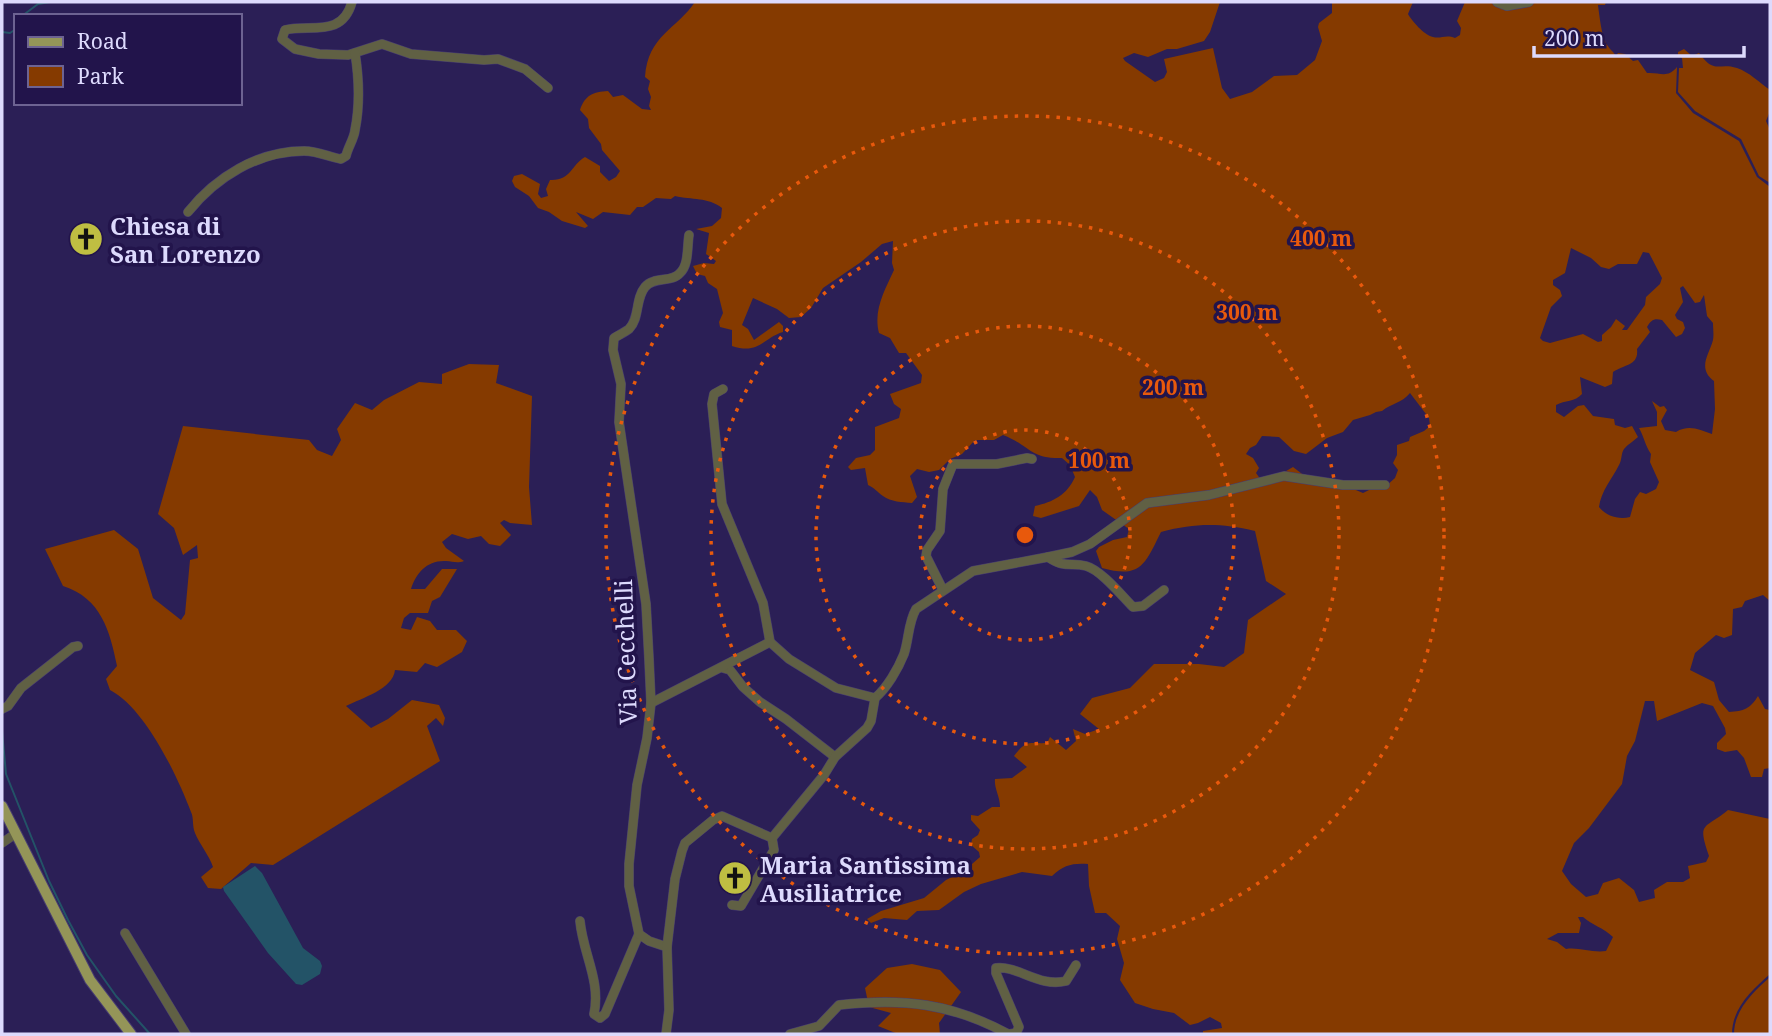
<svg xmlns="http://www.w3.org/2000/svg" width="1772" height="1036" viewBox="0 0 1772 1036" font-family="'Noto Serif',serif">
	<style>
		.green { fill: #853a00; fill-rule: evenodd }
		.water { fill: #235367 }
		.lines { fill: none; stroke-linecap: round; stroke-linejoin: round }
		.stream { stroke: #235367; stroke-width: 2 }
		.minor-casing { stroke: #473d71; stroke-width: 10 }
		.major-casing { stroke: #473d71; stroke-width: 12 }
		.minor { stroke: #606044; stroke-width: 9 }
		.major { stroke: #949558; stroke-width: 10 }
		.ring { fill: none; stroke: #e8590c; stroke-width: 3.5; stroke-dasharray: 3.5 7 }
		.labels { text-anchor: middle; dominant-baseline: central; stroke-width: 7; stroke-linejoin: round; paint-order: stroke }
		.poi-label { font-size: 24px; font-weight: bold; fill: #dddafd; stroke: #22144b; text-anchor: start }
		.street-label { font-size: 24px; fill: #dddafd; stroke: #22144b }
		.centre { fill: #e8590c; stroke: #22144b; stroke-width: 3.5 }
		.ring-label { font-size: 21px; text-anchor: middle; font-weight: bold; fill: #e8590c; stroke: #22144b; stroke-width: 7; stroke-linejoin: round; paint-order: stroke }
	</style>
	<rect width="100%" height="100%" fill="#2b1f56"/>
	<!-- green -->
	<g class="green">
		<path d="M 695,2 L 1220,2 L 1210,32 L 1204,41 L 1177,49 L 1167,49 L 1148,57 L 1134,53 L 1123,58 L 1125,61 L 1155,82 L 1164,78 L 1167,72 L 1164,59 L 1213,48 L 1222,88 L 1230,99 L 1252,92 L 1274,76 L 1297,75 L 1315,60 L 1322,41 L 1318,27 L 1319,23 L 1332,13 L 1332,2 L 1413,2 L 1408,14 C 1412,21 1424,35 1433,37 C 1441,39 1446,34 1455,38 L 1460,35 L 1461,28 L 1457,21 L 1465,2 L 1495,2 L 1507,8 L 1537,2 L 1606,2 L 1605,5 L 1598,5 C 1599,13 1602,38 1606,43 C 1609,49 1613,51 1616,56 L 1618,53 L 1625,54 L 1633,61 L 1638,60 L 1647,73 C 1660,72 1667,79 1677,67 L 1676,93 L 1693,113 L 1739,141 L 1757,177 L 1770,187 L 1770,601 L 1763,595 L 1745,601 L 1742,607 L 1733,609 L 1732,635 L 1724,638 L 1716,635 L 1695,653 L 1690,670 L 1714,682 L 1719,700 L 1729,712 C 1744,711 1750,709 1758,696 L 1765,709 L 1770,710 L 1770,768 L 1764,769 L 1762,777 L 1751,777 L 1744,758 L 1737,750 L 1725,752 L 1717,749 L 1717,743 L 1726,734 L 1725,728 L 1713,706 L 1702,703 L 1657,721 L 1654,701 L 1645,701 L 1635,741 L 1627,756 L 1622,784 L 1589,828 L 1574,843 L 1562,871 L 1571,884 L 1586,897 L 1598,894 L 1603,883 L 1619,878 L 1634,890 L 1639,902 L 1655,898 L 1654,890 L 1667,882 L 1683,882 L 1690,878 L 1688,866 L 1706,862 L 1709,856 C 1697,821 1704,830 1728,810 L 1770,819 L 1770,974 C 1752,990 1732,1008 1732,1034 L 1203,1034 L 1203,1031 L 1222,1028 L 1221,1023 L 1210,1017 L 1198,1023 L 1190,1025 L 1174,1013 L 1153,1009 L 1135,1003 L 1120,980 L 1124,963 L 1117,939 L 1120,926 L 1106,913 L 1095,913 L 1089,886 L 1088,864 C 1072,863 1064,865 1052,876 L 1022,872 L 981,884 L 964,892 L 939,910 L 917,911 L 907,920 L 884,918 L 871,923 L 867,919 L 881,911 L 924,898 L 946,880 L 964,871 L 980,857 L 979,852 L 971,845 L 972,839 L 978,835 L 980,830 L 971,820 L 971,815 L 978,816 L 992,807 L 1000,807 C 1000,796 994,789 995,779 L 1012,778 L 1027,767 L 1014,756 C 1027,739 1029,744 1047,743 L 1050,737 L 1066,750 L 1076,741 L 1073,729 L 1085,734 L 1099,729 L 1080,714 L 1092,698 L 1130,688 L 1154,664 L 1199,664 L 1224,667 L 1244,653 L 1248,620 L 1286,594 L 1266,581 L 1255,531 C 1220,523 1196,523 1161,532 C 1145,564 1141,579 1102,568 L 1096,551 L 1099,547 L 1113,540 L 1127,537 L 1129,529 L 1102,510 L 1097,497 L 1090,490 L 1079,506 L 1041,518 L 1033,516 L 1035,506 C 1053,502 1067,495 1075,477 L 1070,465 L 1062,458 C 1030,459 1031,446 1003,435 L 994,440 L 975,440 L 962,454 L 950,459 L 939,470 L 929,472 L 917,469 L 910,476 L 917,497 L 912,503 C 902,502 891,502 883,496 C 877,492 875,488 868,485 L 865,468 L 851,470 L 848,467 L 856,458 L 870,455 L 875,450 L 875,427 L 899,418 L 901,409 L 894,404 L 890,394 L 921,383 L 922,375 L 906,353 L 899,353 L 890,338 L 879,333 C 873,310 885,290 894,270 L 892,263 L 893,241 L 882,244 L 861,262 L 823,288 L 811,308 L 801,317 L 789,318 L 777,309 L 753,298 L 742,325 L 748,329 L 754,340 L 779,322 L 783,326 L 783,332 C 763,338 759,355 732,346 L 732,330 L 720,327 L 719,322 L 723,313 L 717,289 L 708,283 L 705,276 L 697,274 L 693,266 L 704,263 L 714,264 L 716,261 L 706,254 L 709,233 L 696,229 L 712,226 L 721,218 L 722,208 C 708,197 692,200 675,196 L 671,199 L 656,198 L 643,207 L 637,207 L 630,215 L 603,212 L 593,219 L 576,212 L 588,226 L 585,228 L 562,221 L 549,212 L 538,208 L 529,196 L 515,187 L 512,181 L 514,176 L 522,174 L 540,184 L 538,194 L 541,198 L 548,196 L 546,189 L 550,180 C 571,181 571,165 585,157 L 600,166 L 600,172 L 609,181 L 616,177 L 620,171 L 602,150 L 601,144 L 589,128 L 588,119 L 580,110 C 585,95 593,92 608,91 L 613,97 L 623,95 L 642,109 L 651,110 L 649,106 L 651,97 L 648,89 L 650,81 L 645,77 C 648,35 677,29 695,2 ZM 1571,248 L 1591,258 L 1601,267 L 1609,269 L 1618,264 L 1637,264 L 1643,252 L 1649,253 L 1662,278 L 1660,284 L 1646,297 L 1645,305 L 1627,330 L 1622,330 L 1625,326 L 1616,319 L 1611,327 L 1602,335 L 1602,341 L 1598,342 L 1583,334 L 1550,343 L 1543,341 L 1540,338 L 1551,307 L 1562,296 L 1560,290 L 1553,285 L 1553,280 L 1565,273 ZM 1683,286 L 1695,303 L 1700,302 L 1704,295 L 1707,316 L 1713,323 C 1713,328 1714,335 1713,340 C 1709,355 1697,368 1714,381 L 1715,409 L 1712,434 C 1700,430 1689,424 1676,432 L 1665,430 L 1661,421 L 1667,410 L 1664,406 L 1660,407 L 1652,401 L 1657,412 L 1657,426 L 1639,428 C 1644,437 1645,445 1651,454 L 1650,462 L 1659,482 L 1656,489 L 1646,494 L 1640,492 L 1635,499 L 1630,517 C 1619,520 1606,516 1599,507 C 1601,491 1612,479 1619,465 C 1622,460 1621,453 1624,449 C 1628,444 1634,441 1638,437 L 1632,426 L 1625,428 L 1615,425 L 1614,419 L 1593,416 L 1584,405 L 1578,406 L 1564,417 L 1556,412 L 1556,405 C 1565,400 1575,402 1582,394 L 1580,377 L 1605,387 L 1612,384 L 1613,372 C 1624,364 1639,366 1637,349 L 1650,332 L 1647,327 C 1651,320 1654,318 1662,320 L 1676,337 L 1682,334 L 1685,328 L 1683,322 L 1677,319 L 1675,315 L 1683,302 L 1680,288 ZM 1410,393 L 1429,418 L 1430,426 L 1424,431 L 1410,437 L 1409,441 L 1397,445 L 1397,455 L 1393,463 L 1398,470 L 1395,478 L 1385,487 L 1375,487 L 1363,493 L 1351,488 L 1314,483 L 1293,467 L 1264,484 L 1256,473 L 1259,468 L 1253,458 L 1246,454 L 1250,448 L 1256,445 L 1262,436 L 1279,437 L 1294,451 L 1306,454 L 1327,438 L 1343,432 L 1353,420 L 1370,415 L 1376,412 L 1382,411 C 1392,403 1402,403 1410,393 ZM 1578,917 L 1583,917 C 1592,925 1604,928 1613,937 L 1606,951 C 1592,953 1579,947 1566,949 L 1557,942 L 1547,939 L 1558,933 L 1579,933 L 1581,923 Z"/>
		<path d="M 1684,49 L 1692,56 L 1699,53 C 1715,75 1718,62 1737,68 C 1749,72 1760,83 1770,90 L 1770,111 L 1766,121 L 1770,130 L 1770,183 L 1759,176 L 1741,139 L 1695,111 L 1678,92 L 1679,68 L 1683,68 L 1682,58 L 1678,55 L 1678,52 Z"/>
		<path d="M 469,364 L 499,365 L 496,383 L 532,396 L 529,487 L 532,525 L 510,523 L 504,520 L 500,523 L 511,535 L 500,546 L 489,544 L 481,536 L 468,539 L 452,534 L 442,542 L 446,548 L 464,561 C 456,564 453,561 446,561 C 427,560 416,573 411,589 L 425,589 L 442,569 L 457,569 L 440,597 L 432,601 L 428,613 L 410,613 L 404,618 L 401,628 L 411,630 L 417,617 L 430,621 L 437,630 L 456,630 L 467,641 L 462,652 L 437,667 L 425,663 L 417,672 L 395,670 C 393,689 362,698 346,706 L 371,728 L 388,719 L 412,700 L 439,705 L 445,718 L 443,726 L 436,718 L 427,726 L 440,761 L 273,865 L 251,863 L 221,889 L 208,888 L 201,877 L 213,867 C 209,855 200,845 195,833 C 192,826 194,818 191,812 C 177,775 145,708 110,690 L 106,679 L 117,666 C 110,631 101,598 63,586 L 45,549 L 114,530 L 138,549 L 153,598 L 181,620 L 185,614 L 190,560 L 198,558 L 197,545 L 183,555 L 174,528 L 158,514 L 183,426 L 309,440 L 317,450 L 332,456 L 341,440 L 337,429 L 355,403 L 372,410 L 384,400 L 419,382 L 442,384 L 442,374 Z"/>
		<path d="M 912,964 L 940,970 L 961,992 L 939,1023 L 940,1034 L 898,1034 L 878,1026 L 891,1013 L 869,1007 L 865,988 L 887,968 Z"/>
		<path d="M 1770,977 L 1770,1034 L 1734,1034 C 1734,1010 1753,992 1770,977 Z"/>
	</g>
	<!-- water -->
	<path class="water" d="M 255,866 L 262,873 L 303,948 L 320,961 L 322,966 L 320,974 L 302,985 L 296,984 L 268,953 L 224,891 L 223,887 Z"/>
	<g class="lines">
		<!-- stream -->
		<g class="stream">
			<path d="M 22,16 L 38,4 L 50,2"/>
			<path d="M 2,32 L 10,33 L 16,29"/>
			<path d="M 2,731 L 6,774 L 49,881 L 68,920 L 87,955 L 116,996 L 150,1034"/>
		</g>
		<!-- minor casing -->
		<g class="minor-casing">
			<g id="minor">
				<path d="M 352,2 C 342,38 311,24 285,30 L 282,39 L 295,49 L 319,54 L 348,55 L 382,44 L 411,54 L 484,60 L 498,59 L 525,69 L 548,88"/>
				<path d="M 1497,2 L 1507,6 L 1529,2"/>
				<path d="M 188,212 C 216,177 258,151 304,151 C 318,151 329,157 341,159 L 346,156 C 348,147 354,139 355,130 C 360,105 359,78 355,53"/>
				<path d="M 723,389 L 714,394 L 712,404 L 722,504 L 763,603 L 770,642"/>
				<path d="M 1048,557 C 1065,569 1071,562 1086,566 C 1101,570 1122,596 1133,607 L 1143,606 L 1164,590"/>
				<path d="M 943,590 L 926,556 L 927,550 L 940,531 L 943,489 L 953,464 L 997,464 L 1027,458 L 1032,459"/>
				<path d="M 723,668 L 730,670 L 743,687 L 760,702 L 786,719 L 835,757"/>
				<path d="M 651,703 L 770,642 L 789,659 L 836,688 L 875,698 C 887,688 898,669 904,654 C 909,639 908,623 916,609 L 973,571 L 1048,557 L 1072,552 L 1090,544 L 1147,503 L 1209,495 L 1284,476 L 1343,485 L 1385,485"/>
				<path d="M 2,709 L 8,706 L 21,688 L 73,647 L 78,646"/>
				<path d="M 2,843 L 15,834"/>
				<path d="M 732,905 L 741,906 L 774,850 L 772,838"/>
				<path d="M 580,921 C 583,954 601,980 594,1014 L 600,1018 L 605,1014 L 639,934"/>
				<path d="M 125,933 L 186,1034"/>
				<path d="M 667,947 L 649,941 L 639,934 L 629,886 L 629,864 L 637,785 L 647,738 L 651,703 L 649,659 L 646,604 L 619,422 L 621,384 L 613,350 L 614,338 C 619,335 625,332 629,329 C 640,318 635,299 645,287 C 654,276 672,283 680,273 C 689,265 687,247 689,235"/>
				<path d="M 666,1034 L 669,1010 L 667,947 L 675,879 L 682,851 L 685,843 L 713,820 L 722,816 L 772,838 L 824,775 L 835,757 L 867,728 L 871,721 L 875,698"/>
				<path d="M 790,1034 L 819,1026 L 839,1005 C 903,998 951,1003 1008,1034"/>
				<path d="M 1010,1034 L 1016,1033 L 1019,1027 L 996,973 L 996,968 C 1017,965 1040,988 1066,981 L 1076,965"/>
			</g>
		</g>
		<!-- major casing -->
		<g class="major-casing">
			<path id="major" d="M 2,806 L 90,980 L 131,1034"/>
		</g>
		<!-- minor -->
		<use href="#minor" class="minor"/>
		<!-- major -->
		<use href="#major" class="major"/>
	</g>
	<!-- distance rings -->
	<g class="ring">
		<circle cx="1025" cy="535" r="105"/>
		<circle cx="1025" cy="535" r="209"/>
		<circle cx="1025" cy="535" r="314"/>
		<circle cx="1025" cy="535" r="419"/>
	</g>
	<!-- icons -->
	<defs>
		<g id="church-disc" transform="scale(1.75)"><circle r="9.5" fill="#bfbe42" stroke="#22144b"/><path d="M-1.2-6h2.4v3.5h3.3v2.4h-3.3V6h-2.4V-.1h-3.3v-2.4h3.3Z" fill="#111"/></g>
	</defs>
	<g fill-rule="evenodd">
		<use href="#church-disc" x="86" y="239"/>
		<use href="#church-disc" x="735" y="878"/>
	</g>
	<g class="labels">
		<!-- poi labels -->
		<g class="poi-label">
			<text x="110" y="225">Chiesa di<tspan x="110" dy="28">San Lorenzo</tspan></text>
			<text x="760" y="864">Maria Santissima<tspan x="760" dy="28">Ausiliatrice</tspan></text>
		</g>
		<!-- street labels -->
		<g class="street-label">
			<text transform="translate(625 652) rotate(-92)">Via Cecchelli</text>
		</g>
	</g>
	<circle cx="1025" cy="535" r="10" class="centre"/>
	<g class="ring-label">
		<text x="1321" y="246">400 m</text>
		<text x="1247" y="320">300 m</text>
		<text x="1173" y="395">200 m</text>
		<text x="1099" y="468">100 m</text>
	</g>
	<!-- border -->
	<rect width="1772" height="1036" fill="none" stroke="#dddafd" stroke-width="7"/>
	<!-- legend -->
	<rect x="14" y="14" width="228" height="91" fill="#22144b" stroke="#6d6392" stroke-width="2"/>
	<rect x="28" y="37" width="35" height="10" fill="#949558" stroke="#6d6392" stroke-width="2"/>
	<text x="77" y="49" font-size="21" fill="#dddafd">Road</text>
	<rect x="28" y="66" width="35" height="21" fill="#853a00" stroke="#6d6392" stroke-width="2"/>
	<text x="77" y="84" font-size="21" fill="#dddafd">Park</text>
	<!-- scale -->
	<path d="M1534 46v10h210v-10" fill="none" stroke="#dddafd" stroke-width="3.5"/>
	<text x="1544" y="46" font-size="21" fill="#dddafd" stroke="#22144b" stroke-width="5" paint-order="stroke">200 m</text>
</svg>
